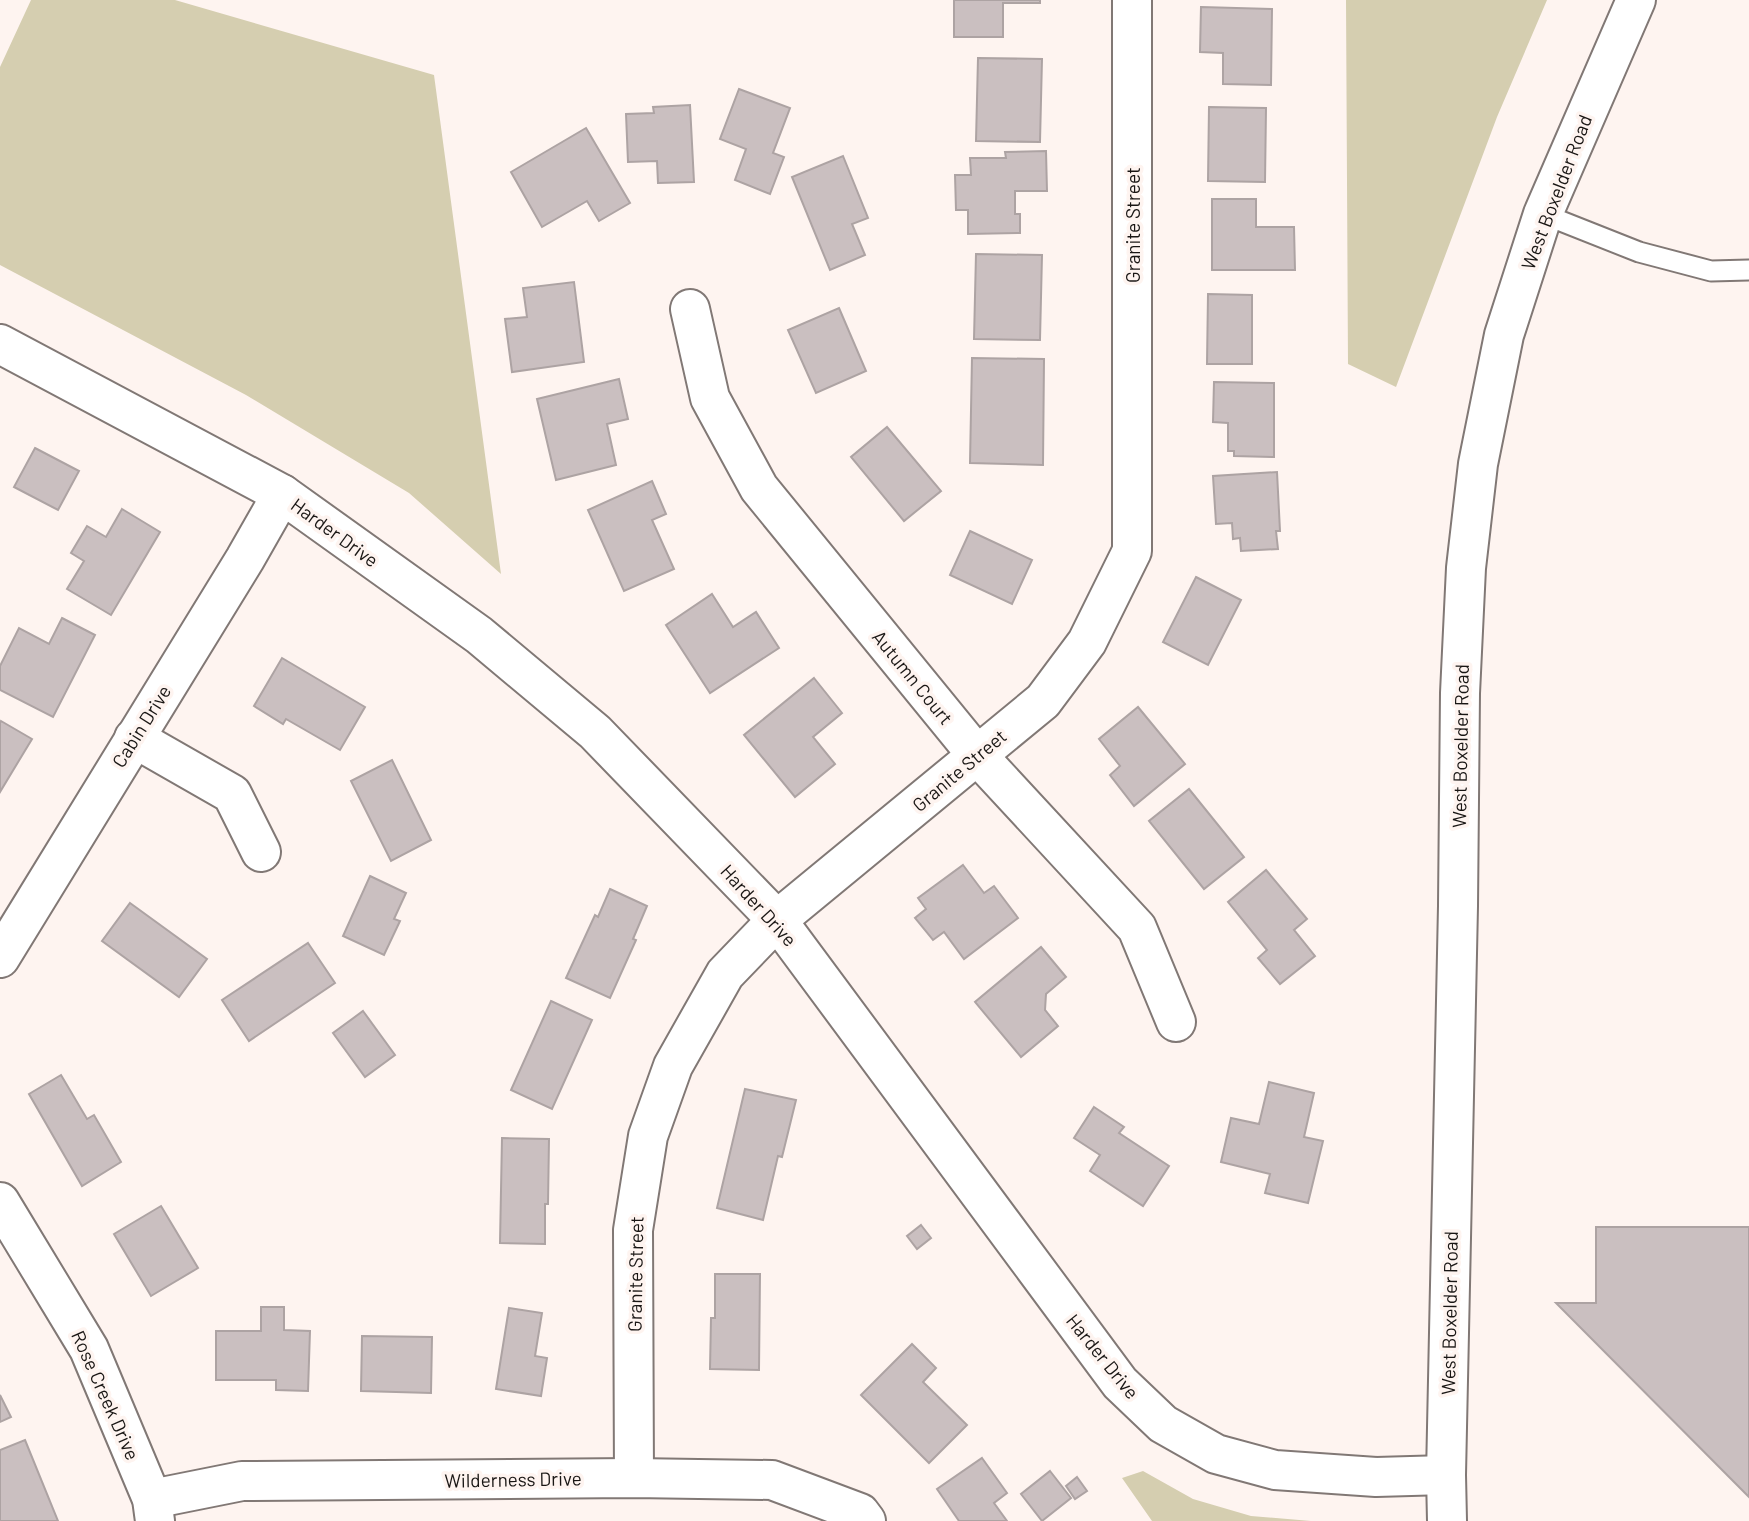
<svg xmlns="http://www.w3.org/2000/svg" width="1749" height="1521" viewBox="0 0 1749 1521" font-family="Barlow,sans-serif">
	<style>
		.green { fill: #d5ceb0 }
		.building { fill: #cabfc0; stroke: #ada3a3; stroke-width: 2 }
		.lines { fill: none; stroke-linecap: round; stroke-linejoin: round }
		.lane-casing { stroke: #817875; stroke-width: 23 }
		.street-casing { stroke: #817875; stroke-width: 42 }
		.secondary-casing { stroke: #817875; stroke-width: 42 }
		.lane { stroke: #fff; stroke-width: 19 }
		.street { stroke: #fff; stroke-width: 38 }
		.secondary { stroke: #fff; stroke-width: 38 }
		.labels { text-anchor: middle; dominant-baseline: central; stroke-width: 7; stroke-linejoin: round; paint-order: stroke }
		.street-label { font-size: 19px; fill: #191614; stroke: #fef4f0 }
	</style>
	<rect width="100%" height="100%" fill="#fef4f0"/>
	<!-- green -->
	<g class="green">
		<path d="M 31,0 L 175,0 L 434,75 L 501,574 L 409,493 L 246,395 L 0,265 L 0,67 Z"/>
		<path d="M 1346,0 L 1547,0 L 1497,117 L 1396,387 L 1348,364 Z"/>
		<path d="M 1143,1471 L 1193,1499 L 1251,1516 L 1311,1521 L 1152,1521 L 1122,1478 Z"/>
	</g>
	<!-- building -->
	<g class="building">
		<path d="M 954,0 L 1040,0 L 1040,3 L 1003,3 L 1003,37 L 954,37 Z"/>
		<path d="M 1201,7 L 1272,9 L 1271,85 L 1223,84 L 1223,53 L 1200,52 Z"/>
		<path d="M 978,58 L 1042,59 L 1040,142 L 976,141 Z"/>
		<path d="M 739,89 L 790,108 L 773,153 L 784,157 L 770,194 L 735,180 L 746,149 L 720,139 Z"/>
		<path d="M 690,105 L 694,182 L 658,183 L 657,161 L 628,162 L 626,114 L 654,113 L 653,107 Z"/>
		<path d="M 1209,107 L 1266,108 L 1265,182 L 1208,181 Z"/>
		<path d="M 586,128 L 630,203 L 599,221 L 587,201 L 542,227 L 511,172 Z"/>
		<path d="M 1046,151 L 1047,191 L 1015,191 L 1015,214 L 1020,214 L 1020,233 L 968,234 L 968,210 L 956,210 L 955,175 L 971,175 L 970,158 L 1006,158 L 1005,152 Z"/>
		<path d="M 843,156 L 868,218 L 852,224 L 865,255 L 830,270 L 792,177 Z"/>
		<path d="M 1212,199 L 1256,199 L 1256,227 L 1294,227 L 1295,270 L 1212,270 Z"/>
		<path d="M 976,254 L 1042,255 L 1040,340 L 974,339 Z"/>
		<path d="M 574,282 L 584,362 L 512,372 L 505,319 L 527,317 L 523,288 Z"/>
		<path d="M 1208,294 L 1252,295 L 1252,364 L 1207,364 Z"/>
		<path d="M 839,308 L 866,371 L 816,393 L 788,330 Z"/>
		<path d="M 972,358 L 1044,359 L 1043,465 L 970,463 Z"/>
		<path d="M 619,379 L 628,419 L 607,424 L 616,465 L 556,480 L 537,399 Z"/>
		<path d="M 1214,382 L 1274,383 L 1274,457 L 1234,456 L 1234,451 L 1228,451 L 1228,423 L 1213,422 Z"/>
		<path d="M 887,427 L 941,491 L 904,521 L 851,457 Z"/>
		<path d="M 35,448 L 79,471 L 58,510 L 14,487 Z"/>
		<path d="M 1277,472 L 1280,531 L 1276,531 L 1278,549 L 1241,551 L 1240,538 L 1233,539 L 1232,523 L 1216,524 L 1213,476 Z"/>
		<path d="M 652,481 L 666,514 L 652,520 L 674,569 L 624,591 L 588,510 Z"/>
		<path d="M 122,509 L 160,532 L 111,615 L 67,589 L 84,561 L 71,553 L 87,526 L 106,537 Z"/>
		<path d="M 970,531 L 1032,560 L 1012,604 L 950,575 Z"/>
		<path d="M 1196,577 L 1241,600 L 1208,665 L 1163,642 Z"/>
		<path d="M 712,594 L 733,627 L 756,612 L 779,648 L 710,693 L 666,625 Z"/>
		<path d="M 62,618 L 95,635 L 53,717 L 0,690 L 0,666 L 19,628 L 49,644 Z"/>
		<path d="M 282,658 L 365,707 L 340,750 L 286,719 L 283,724 L 254,706 Z"/>
		<path d="M 814,678 L 842,713 L 813,737 L 835,764 L 795,797 L 744,735 Z"/>
		<path d="M 1138,707 L 1185,764 L 1134,806 L 1110,775 L 1120,766 L 1099,739 Z"/>
		<path d="M 1,721 L 32,739 L 0,792 L 0,723 Z"/>
		<path d="M 392,760 L 431,840 L 391,861 L 351,781 Z"/>
		<path d="M 1189,789 L 1244,857 L 1204,889 L 1149,821 Z"/>
		<path d="M 963,865 L 984,893 L 994,886 L 1018,918 L 964,959 L 944,932 L 933,940 L 915,918 L 926,909 L 918,898 Z"/>
		<path d="M 1266,870 L 1307,919 L 1294,930 L 1315,956 L 1280,984 L 1258,958 L 1267,950 L 1228,902 Z"/>
		<path d="M 370,876 L 406,893 L 394,919 L 400,921 L 384,955 L 343,936 Z"/>
		<path d="M 610,889 L 647,906 L 633,939 L 636,940 L 610,998 L 566,978 L 595,915 L 598,917 Z"/>
		<path d="M 130,903 L 207,959 L 179,997 L 102,941 Z"/>
		<path d="M 308,943 L 335,983 L 249,1041 L 222,1000 Z"/>
		<path d="M 1041,947 L 1066,977 L 1046,994 L 1045,1010 L 1058,1026 L 1021,1057 L 975,1002 Z"/>
		<path d="M 551,1001 L 592,1020 L 552,1109 L 511,1090 Z"/>
		<path d="M 363,1011 L 395,1055 L 365,1077 L 333,1033 Z"/>
		<path d="M 61,1075 L 87,1119 L 94,1115 L 121,1162 L 82,1186 L 29,1094 Z"/>
		<path d="M 1269,1082 L 1314,1093 L 1304,1137 L 1323,1141 L 1308,1203 L 1265,1193 L 1270,1174 L 1221,1162 L 1231,1118 L 1259,1124 Z"/>
		<path d="M 745,1089 L 796,1100 L 782,1157 L 778,1156 L 763,1220 L 717,1208 Z"/>
		<path d="M 1094,1107 L 1124,1127 L 1119,1133 L 1169,1166 L 1143,1206 L 1090,1171 L 1100,1155 L 1074,1138 Z"/>
		<path d="M 502,1138 L 549,1139 L 548,1204 L 545,1204 L 545,1244 L 500,1243 Z"/>
		<path d="M 161,1206 L 198,1268 L 151,1296 L 114,1234 Z"/>
		<path d="M 921,1225 L 931,1238 L 917,1249 L 907,1236 Z"/>
		<path d="M 1596,1227 L 1749,1227 L 1749,1497 L 1556,1303 L 1596,1303 Z"/>
		<path d="M 715,1274 L 760,1274 L 759,1370 L 710,1369 L 711,1318 L 715,1318 Z"/>
		<path d="M 261,1307 L 284,1307 L 284,1330 L 310,1331 L 308,1391 L 276,1390 L 276,1380 L 216,1380 L 216,1331 L 261,1331 Z"/>
		<path d="M 509,1308 L 542,1313 L 535,1356 L 547,1358 L 541,1396 L 496,1389 Z"/>
		<path d="M 362,1336 L 432,1337 L 431,1393 L 361,1391 Z"/>
		<path d="M 912,1344 L 936,1368 L 923,1382 L 967,1425 L 929,1463 L 861,1395 Z"/>
		<path d="M 0,1395 L 11,1417 L 0,1422 Z"/>
		<path d="M 25,1440 L 58,1521 L 0,1521 L 0,1450 Z"/>
		<path d="M 982,1458 L 1007,1493 L 994,1503 L 1007,1521 L 959,1521 L 937,1489 Z"/>
		<path d="M 1050,1471 L 1071,1498 L 1042,1521 L 1021,1494 Z"/>
		<path d="M 1077,1477 L 1087,1491 L 1075,1499 L 1066,1486 Z"/>
	</g>
	<g class="lines">
		<!-- lane casing -->
		<g class="lane-casing">
			<path id="lane" d="M 1543,214 L 1639,252 L 1711,271 L 1749,270"/>
		</g>
		<!-- street casing -->
		<g class="street-casing">
			<g id="street">
				<path d="M 690,309 L 710,398 L 759,488 L 977,755 L 1137,928 L 1176,1022"/>
				<path d="M 134,738 L 232,794 L 261,852"/>
				<path d="M 0,958 L 245,559 L 282,494"/>
				<path d="M 0,1202 L 89,1349 L 152,1499 L 155,1521"/>
				<path d="M 634,1478 L 633,1230 L 648,1136 L 673,1066 L 725,974 L 777,920 L 1043,701 L 1087,642 L 1132,551 L 1132,0"/>
				<path d="M 152,1499 L 242,1481 L 634,1478 L 772,1480 L 860,1513 L 866,1521"/>
			</g>
		</g>
		<!-- secondary casing -->
		<g class="secondary-casing">
			<g id="secondary">
				<path d="M 0,344 L 282,494 L 479,635 L 595,732 L 777,920 L 1120,1383 L 1163,1424 L 1216,1454 L 1275,1470 L 1376,1477 L 1446,1475"/>
				<path d="M 1447,1521 L 1446,1475 L 1458,906 L 1460,693 L 1466,568 L 1478,464 L 1504,335 L 1543,214 L 1636,0"/>
			</g>
		</g>
		<!-- lane -->
		<use href="#lane" class="lane"/>
		<!-- street -->
		<use href="#street" class="street"/>
		<!-- secondary -->
		<use href="#secondary" class="secondary"/>
	</g>
	<g class="labels">
		<!-- street labels -->
		<g class="street-label">
			<text transform="translate(1556 192) rotate(-69)">West Boxelder Road</text>
			<text transform="translate(1132 225) rotate(-90)">Granite Street</text>
			<text transform="translate(335 532) rotate(36)">Harder Drive</text>
			<text transform="translate(913 677) rotate(51)">Autumn Court</text>
			<text transform="translate(141 726) rotate(-58)">Cabin Drive</text>
			<text transform="translate(1460 746) rotate(-89)">West Boxelder Road</text>
			<text transform="translate(959 770) rotate(-40)">Granite Street</text>
			<text transform="translate(759 905) rotate(48)">Harder Drive</text>
			<text transform="translate(635 1274) rotate(-89)">Granite Street</text>
			<text transform="translate(1449 1313) rotate(-89)">West Boxelder Road</text>
			<text transform="translate(1103 1356) rotate(51)">Harder Drive</text>
			<text transform="translate(106 1395) rotate(66)">Rose Creek Drive</text>
			<text transform="translate(513 1479) rotate(-1)">Wilderness Drive</text>
		</g>
	</g>
</svg>
